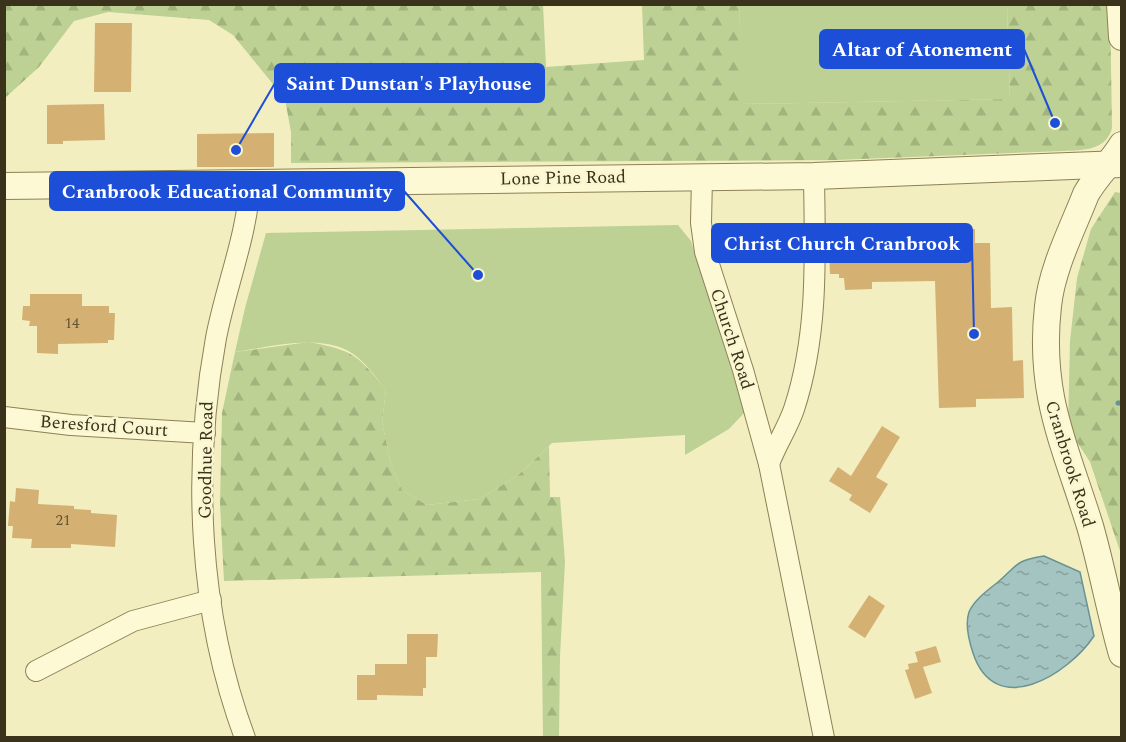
<svg xmlns="http://www.w3.org/2000/svg" width="1126" height="742" viewBox="0 0 1126 742" font-family="Spectral,serif">
	<style>
		.grass { fill: #bcd193 }
		.forest { fill: url(#forest-firs) }
		.water { fill: url(#water-ripples); stroke: #699392; stroke-width: 1.5 }
		.lines { fill: none; stroke-linecap: round; stroke-linejoin: round }
		.stream { stroke: #699392; stroke-width: 5 }
		.building { fill: #d4b172 }
		.minor-casing { stroke: #8d8056; stroke-width: 22 }
		.tertiary-casing { stroke: #8d8056; stroke-width: 28 }
		.minor { stroke: #fcf9d4; stroke-width: 20 }
		.tertiary { stroke: #fcf9d4; stroke-width: 26 }
		.labels { text-anchor: middle; dominant-baseline: central; stroke-width: 5; stroke-linejoin: round; paint-order: stroke }
		.number-label { font-size: 15px; fill: #615232 }
		.street-label { font-size: 18px; fill: #3b321c; stroke: #f9f6d0 }
		.leader { fill: none; stroke: #1d4ed8; stroke-width: 2 }
		.callout-dot { fill: #1d4ed8; stroke: #f9f6d0; stroke-width: 2 }
		.callout { fill: #1d4ed8; stroke: #1d4ed8; stroke-width: 2 }
		.callout-label { font-size: 20px; text-anchor: middle; font-weight: bold; fill: #fff }
	</style>
	<defs>
		<pattern id="forest-firs" width="22" height="20" patternUnits="userSpaceOnUse" patternTransform="scale(1.5)"><rect width="22" height="20" fill="#bcd193"/><path d="M5 1l3.5 6h-7zM16 11l3.5 6h-7z" fill="#a2b47e"/></pattern>
		<pattern id="water-ripples" width="26" height="14" patternUnits="userSpaceOnUse" patternTransform="scale(1.5)"><rect width="26" height="14" fill="#a3c4c1"/><path d="M2 4q2-2 4 0t4 0M15 11q2-2 4 0t4 0" fill="none" stroke="#86a09c"/></pattern>
	</defs>
	<rect width="100%" height="100%" fill="#f2eec0"/>
	<!-- grass -->
	<g class="grass">
		<path d="M 739,5 L 1007,5 L 1010,99 L 742,104 Z"/>
		<path d="M 678,225 L 691,241 L 745,412 L 729,429 L 685,455 L 685,435 L 552,443 L 517,476 L 479,499 L 427,505 L 402,490 L 391,464 L 382,422 L 386,390 C 374,375 361,355 342,348 C 310,336 269,347 235,352 L 245,308 L 266,233 Z"/>
	</g>
	<!-- forest -->
	<g class="forest">
		<path d="M 5,5 L 543,5 L 546,67 L 644,60 L 642,5 L 739,5 L 743,104 L 1010,99 L 1007,5 L 1110,5 L 1112,128 C 1106,151 1083,150 1063,151 L 836,160 L 291,163 L 291,132 L 285,99 L 233,35 L 209,20 L 108,12 L 74,21 L 39,67 L 5,98 Z"/>
		<path d="M 1115,192 L 1121,193 L 1121,554 L 1090,462 L 1068,428 L 1070,341 L 1077,278 L 1091,229 Z"/>
		<path d="M 309,342 C 353,350 358,355 386,390 L 382,422 L 391,464 L 402,490 L 427,505 L 479,499 L 517,476 L 549,446 L 550,497 L 560,497 L 565,562 L 560,656 L 559,737 L 543,737 L 541,572 L 224,581 L 220,504 L 222,413 L 235,352 Z"/>
	</g>
	<!-- water -->
	<path class="water" d="M 1044,556 L 1080,572 L 1094,636 C 1068,675 995,720 973,653 C 969,641 965,624 969,612 C 974,600 988,590 998,582 C 1019,564 1014,561 1044,556 Z"/>
	<g class="lines">
		<!-- stream -->
		<path class="stream" d="M 1118,403 L 1122,403"/>
	</g>
	<!-- building -->
	<g class="building">
		<path d="M 95,23 L 132,23 L 131,92 L 94,92 Z"/>
		<path d="M 104,104 L 105,140 L 63,141 L 63,144 L 47,144 L 47,105 Z"/>
		<path d="M 274,133 L 274,167 L 197,167 L 197,134 Z"/>
		<path d="M 975,229 L 975,243 L 990,243 L 991,308 L 1012,307 L 1013,361 L 1023,360 L 1024,398 L 976,399 L 976,407 L 939,408 L 935,281 L 872,282 L 872,289 L 845,290 L 844,278 L 839,278 L 839,274 L 830,274 L 829,251 L 838,251 L 838,244 L 848,234 L 853,234 L 860,240 L 914,239 L 914,230 Z"/>
		<path d="M 30,294 L 82,294 L 82,306 L 109,306 L 109,313 L 115,313 L 114,340 L 108,340 L 108,343 L 58,344 L 58,354 L 37,353 L 37,326 L 29,326 L 30,321 L 22,320 L 23,306 L 30,306 Z"/>
		<path d="M 882,426 L 900,437 L 876,477 L 888,484 L 870,513 L 849,500 L 852,495 L 829,481 L 838,467 L 851,476 Z"/>
		<path d="M 16,488 L 39,490 L 38,504 L 74,506 L 74,509 L 91,510 L 91,513 L 117,515 L 115,547 L 71,544 L 71,548 L 31,548 L 32,539 L 12,538 L 13,526 L 8,526 L 10,501 L 15,502 Z"/>
		<path d="M 869,595 L 885,606 L 865,638 L 848,627 Z"/>
		<path d="M 407,634 L 438,634 L 437,657 L 426,657 L 426,688 L 423,688 L 423,696 L 377,695 L 377,700 L 357,700 L 357,675 L 375,675 L 375,664 L 407,664 Z"/>
		<path d="M 936,646 L 941,662 L 923,667 L 932,693 L 915,699 L 905,670 L 909,669 L 908,664 L 918,662 L 915,652 Z"/>
	</g>
	<g class="lines">
		<!-- minor casing -->
		<g class="minor-casing">
			<g id="minor">
				<path d="M 702,177 L 701,223 L 705,252 L 743,370 L 769,464 L 824,738"/>
				<path d="M 4,417 L 71,425 L 205,433"/>
				<path d="M 769,464 C 776,445 788,427 794,409 C 819,333 815,254 814,176"/>
				<path d="M 36,671 L 133,621 L 211,600"/>
				<path d="M 245,738 C 198,612 192,469 216,338 C 226,286 247,236 250,183"/>
			</g>
		</g>
		<!-- tertiary casing -->
		<g class="tertiary-casing">
			<g id="tertiary">
				<path d="M 1120,4 L 1122,37"/>
				<path d="M 1122,145 C 1111,163 1096,176 1086,194 C 1072,230 1052,268 1048,306 C 1038,395 1065,445 1090,526 C 1102,568 1110,612 1122,654"/>
				<path d="M 4,186 L 814,176 L 1122,164"/>
			</g>
		</g>
		<!-- minor -->
		<use href="#minor" class="minor"/>
		<!-- tertiary -->
		<use href="#tertiary" class="tertiary"/>
	</g>
	<g class="labels">
		<!-- number labels -->
		<g class="number-label">
			<text x="72" y="323">14</text>
			<text x="63" y="520">21</text>
		</g>
		<!-- street labels -->
		<g class="street-label">
			<text transform="translate(563 178) rotate(-1)">Lone Pine Road</text>
			<text transform="translate(732 339) rotate(72)">Church Road</text>
			<text transform="translate(104 426) rotate(4)">Beresford Court</text>
			<text transform="translate(206 460) rotate(-89)">Goodhue Road</text>
			<text transform="translate(1070 464) rotate(73)">Cranbrook Road</text>
		</g>
	</g>
	<!-- callouts -->
	<path class="leader" d="M1055 123L1024 49M236 150L275 83M478 275L404 191M974 334L972 243"/>
	<g class="callout-dot">
		<circle cx="1055" cy="123" r="6"/>
		<circle cx="236" cy="150" r="6"/>
		<circle cx="478" cy="275" r="6"/>
		<circle cx="974" cy="334" r="6"/>
	</g>
	<g class="callout">
		<rect x="820" y="30" width="204" height="38" rx="6"/>
		<rect x="275" y="64" width="269" height="38" rx="6"/>
		<rect x="50" y="172" width="354" height="38" rx="6"/>
		<rect x="712" y="224" width="260" height="38" rx="6"/>
	</g>
	<g class="callout-label">
		<text x="922" y="56">Altar of Atonement</text>
		<text x="409" y="90">Saint Dunstan's Playhouse</text>
		<text x="227" y="198">Cranbrook Educational Community</text>
		<text x="842" y="250">Christ Church Cranbrook</text>
	</g>
	<!-- border -->
	<rect width="1126" height="742" fill="none" stroke="#3b321c" stroke-width="12"/>
</svg>
